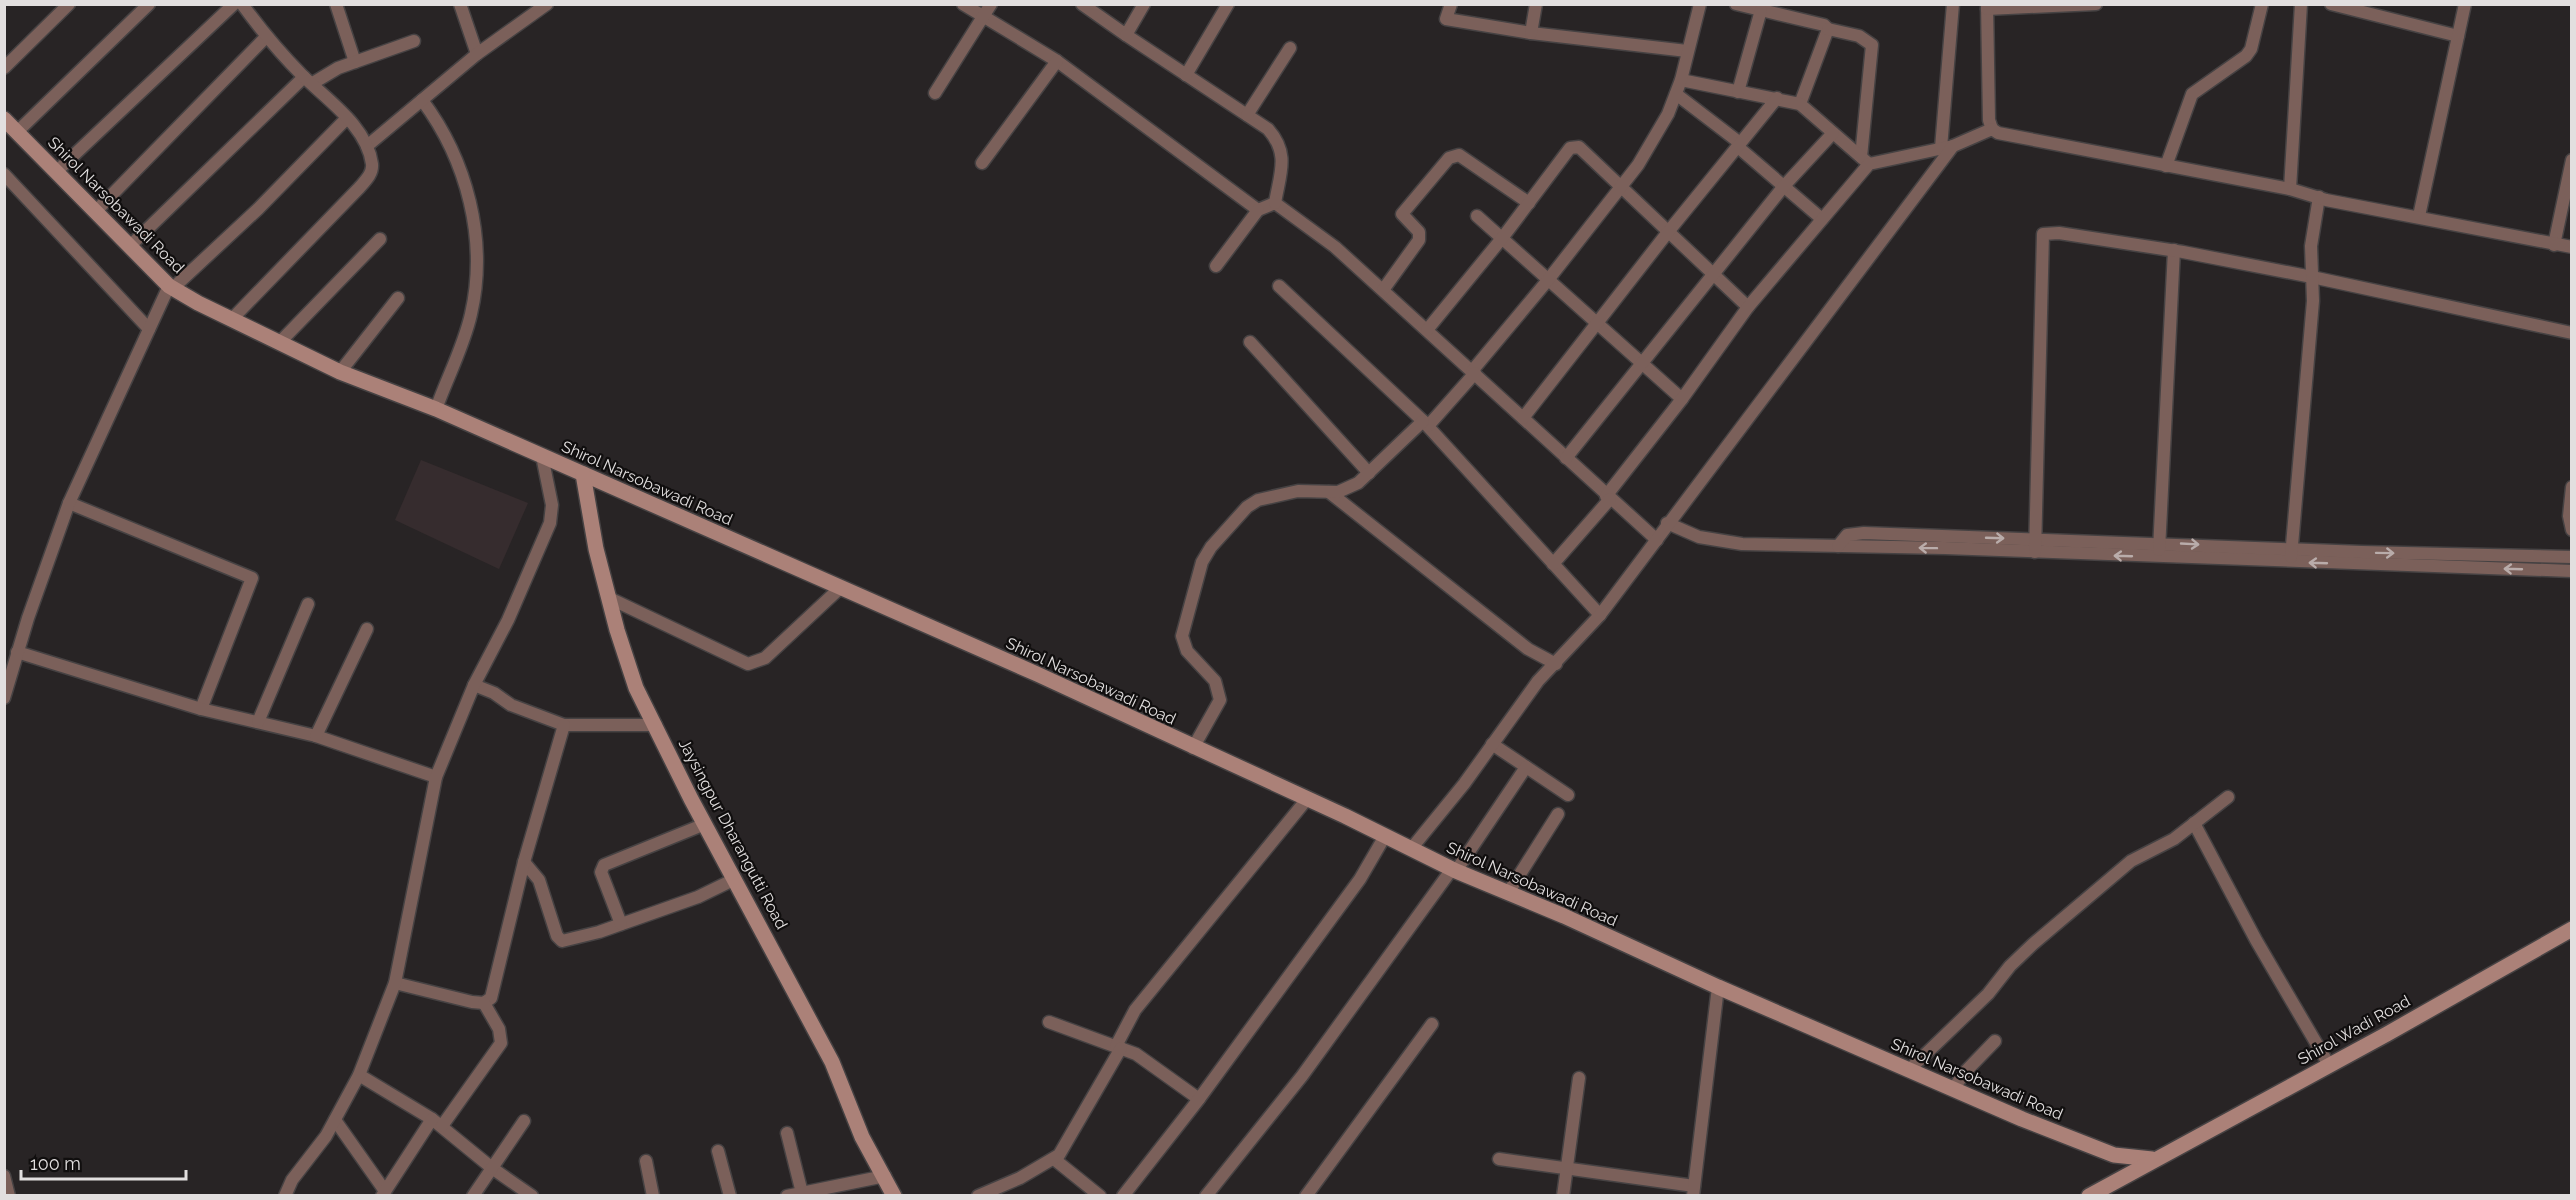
<svg xmlns="http://www.w3.org/2000/svg" width="2576" height="1200" viewBox="0 0 2576 1200" font-family="Raleway,sans-serif">
	<style>
		.built { fill: #362c2e }
		.lines { fill: none; stroke-linecap: round; stroke-linejoin: round }
		.street-casing { stroke: #464243; stroke-width: 15 }
		.secondary-casing { stroke: #464243; stroke-width: 18 }
		.street { stroke: #7b605a; stroke-width: 12 }
		.secondary { stroke: #ab8178; stroke-width: 15 }
		.oneway { stroke: #b9acaa }
		.labels { text-anchor: middle; dominant-baseline: central; stroke-width: 4.5; stroke-linejoin: round; paint-order: stroke }
		.street-label { font-size: 16px; fill: #e2dfdf; stroke: #100e0e }
	</style>
	<rect width="100%" height="100%" fill="#282425"/>
	<!-- built -->
	<path class="built" d="M 421,460 L 528,503 L 499,569 L 395,520 Z"/>
	<g class="lines">
		<!-- street casing -->
		<g class="street-casing">
			<g id="street">
				<path d="M 336,4 L 355,62"/>
				<path d="M 460,4 L 477,54"/>
				<path d="M 963,4 L 1057,61 L 1258,210 L 1275,203 L 1335,247 L 1657,540"/>
				<path d="M 1082,4 L 1126,35 L 1144,4"/>
				<path d="M 1451,4 L 1446,19 L 1531,33 L 1687,51"/>
				<path d="M 1736,4 L 1824,25 L 1828,29 L 1800,104"/>
				<path d="M 1987,4 L 1989,120 L 1992,129"/>
				<path d="M 2331,4 L 2458,36"/>
				<path d="M 1987,9 L 2096,4"/>
				<path d="M 1828,29 L 1859,36 L 1872,45 L 1861,157"/>
				<path d="M 1531,33 L 1536,4"/>
				<path d="M 1126,35 L 1268,129 C 1290,154 1280,173 1275,203"/>
				<path d="M 4,68 L 69,4"/>
				<path d="M 1186,75 L 1228,4"/>
				<path d="M 1681,80 L 1800,104 L 1869,164"/>
				<path d="M 313,83 L 338,68 L 414,41"/>
				<path d="M 1738,92 L 1761,10"/>
				<path d="M 935,93 L 991,4"/>
				<path d="M 1676,94 L 1740,143"/>
				<path d="M 422,100 C 467,160 488,240 471,314 C 464,346 447,378 436,409"/>
				<path d="M 1247,115 L 1290,48"/>
				<path d="M 17,132 L 149,4"/>
				<path d="M 367,146 L 477,54 L 547,4"/>
				<path d="M 1738,147 L 1822,219"/>
				<path d="M 1941,148 L 1953,4"/>
				<path d="M 982,163 L 1057,61"/>
				<path d="M 2166,166 L 2192,94 L 2246,56 L 2251,49 L 2262,4"/>
				<path d="M 56,172 L 234,4"/>
				<path d="M 4,174 L 149,329"/>
				<path d="M 2290,189 L 2301,4"/>
				<path d="M 96,211 L 266,37"/>
				<path d="M 1477,216 L 1682,399"/>
				<path d="M 2419,216 L 2465,4"/>
				<path d="M 131,245 L 304,77"/>
				<path d="M 2554,245 L 2572,160"/>
				<path d="M 1216,266 L 1258,210"/>
				<path d="M 1279,286 L 1423,421 L 1600,615"/>
				<path d="M 173,288 L 258,209 L 347,118"/>
				<path d="M 1383,290 L 1419,240 L 1419,232 L 1402,214 L 1449,158 L 1459,155 L 1529,203"/>
				<path d="M 231,320 L 359,188 C 365,181 373,174 372,164 C 367,126 327,100 302,75 C 280,53 261,30 242,4"/>
				<path d="M 1427,330 L 1503,237 L 1570,148 L 1579,147 L 1748,307"/>
				<path d="M 281,341 L 380,239"/>
				<path d="M 1250,342 L 1369,473"/>
				<path d="M 1472,371 L 1548,280 L 1638,165 L 1668,114 L 1681,80 L 1700,4"/>
				<path d="M 340,372 L 398,298"/>
				<path d="M 1523,418 L 1668,232 L 1777,98"/>
				<path d="M 1428,426 L 1475,373"/>
				<path d="M 1566,458 L 1784,186 L 1833,133"/>
				<path d="M 2572,487 L 2569,516 L 2572,530"/>
				<path d="M 1329,492 L 1528,649 L 1556,664"/>
				<path d="M 1606,496 L 1682,399 L 1748,307 L 1869,164 L 1953,146"/>
				<path d="M 69,503 L 252,578 L 201,709"/>
				<path d="M 1667,523 L 1699,537 L 1742,544 L 1945,548 L 2572,571"/>
				<path d="M 1838,546 L 1847,535 L 1864,533 L 2362,552 L 2572,557"/>
				<path d="M 2159,550 L 2174,250"/>
				<path d="M 2035,552 L 2043,234 L 2059,233 L 2183,252 L 2312,277 L 2572,333"/>
				<path d="M 2291,557 L 2313,301 L 2311,246 L 2319,197"/>
				<path d="M 1553,564 L 1610,499"/>
				<path d="M 609,598 L 748,664 L 765,658 L 839,589"/>
				<path d="M 17,652 L 201,709 L 316,736 L 436,777"/>
				<path d="M 474,685 L 494,693 L 511,705 L 564,725 L 656,725"/>
				<path d="M 4,698 L 28,618 L 69,503 L 169,286"/>
				<path d="M 258,722 L 308,604"/>
				<path d="M 316,736 L 367,629"/>
				<path d="M 1492,744 L 1568,795"/>
				<path d="M 1193,748 L 1220,700 L 1215,681 L 1187,651 L 1182,636 L 1202,562 L 1211,547 L 1247,507 L 1258,500 L 1298,491 L 1338,492 L 1358,483 L 1423,421"/>
				<path d="M 2194,823 L 2256,940 L 2329,1065"/>
				<path d="M 1411,849 L 1464,784 L 1538,681 L 1600,615 L 1953,146 L 1992,129 L 1998,133 L 2290,189 L 2326,200 L 2572,247"/>
				<path d="M 524,862 L 539,880 L 557,936 L 562,941 L 599,932 L 698,897 L 735,879"/>
				<path d="M 1456,871 L 1526,767"/>
				<path d="M 1508,893 L 1558,814"/>
				<path d="M 621,924 L 601,872 L 604,865 L 705,824"/>
				<path d="M 395,983 L 472,1002 L 484,1003 L 491,998 L 524,862 L 564,725"/>
				<path d="M 1049,1022 L 1136,1054 L 1199,1099"/>
				<path d="M 1116,1046 L 1135,1010 L 1307,799"/>
				<path d="M 1910,1069 L 1988,994 L 2010,966 L 2033,944 L 2131,861 L 2174,839 L 2228,797"/>
				<path d="M 359,1075 L 432,1119 L 492,1168 L 532,1196"/>
				<path d="M 1953,1089 L 1966,1071 L 1995,1041"/>
				<path d="M 335,1120 L 385,1191"/>
				<path d="M 442,1126 L 501,1043 L 499,1029 L 484,1003"/>
				<path d="M 787,1133 L 802,1193"/>
				<path d="M 718,1151 L 730,1196"/>
				<path d="M 1054,1159 L 1100,1196"/>
				<path d="M 1499,1159 L 1694,1186"/>
				<path d="M 646,1161 L 653,1196"/>
				<path d="M 4,1176 L 9,1196"/>
				<path d="M 285,1196 L 292,1180 L 326,1136 L 359,1075 L 395,983 L 436,777 L 474,685 L 508,620 L 550,523 L 552,505 L 542,456"/>
				<path d="M 382,1196 L 432,1119"/>
				<path d="M 473,1196 L 524,1121"/>
				<path d="M 787,1196 L 885,1176"/>
				<path d="M 978,1196 L 1020,1178 L 1059,1155 L 1121,1048"/>
				<path d="M 1123,1196 L 1199,1099 L 1360,879 L 1385,836"/>
				<path d="M 1206,1196 L 1302,1076 L 1452,869"/>
				<path d="M 1306,1196 L 1432,1024"/>
				<path d="M 1563,1196 L 1579,1078"/>
				<path d="M 1693,1196 L 1718,987"/>
			</g>
		</g>
		<!-- secondary casing -->
		<g class="secondary-casing">
			<g id="secondary">
				<path d="M 4,119 L 169,286 L 198,303 L 340,372 L 436,409 L 1037,674 L 1345,816 L 1456,871 L 1564,916 L 1718,987 L 2022,1119 L 2114,1155 L 2152,1159"/>
				<path d="M 583,474 L 596,549 L 617,630 L 636,688 L 691,799 L 832,1062 L 862,1137 L 894,1196"/>
				<path d="M 2089,1196 L 2387,1034 L 2572,929"/>
			</g>
		</g>
		<!-- street -->
		<use href="#street" class="street"/>
		<!-- secondary -->
		<use href="#secondary" class="secondary"/>
	</g>
	<!-- one-way arrows -->
	<defs><path id="oneway-shaft" d="M-6 0H5M1.5-3L5.5 0L1.5 3" fill="none" stroke-width="1.6" stroke-linecap="round" stroke-linejoin="round" transform="scale(1.5)"/></defs>
	<g class="oneway">
		<use href="#oneway-shaft" transform="translate(1995 538) rotate(2)"/>
		<use href="#oneway-shaft" transform="translate(2190 544) rotate(3)"/>
		<use href="#oneway-shaft" transform="translate(1928 548) rotate(-179)"/>
		<use href="#oneway-shaft" transform="translate(2385 553) rotate(1)"/>
		<use href="#oneway-shaft" transform="translate(2123 556) rotate(-178)"/>
		<use href="#oneway-shaft" transform="translate(2318 563) rotate(-178)"/>
		<use href="#oneway-shaft" transform="translate(2513 569) rotate(-178)"/>
	</g>
	<g class="labels">
		<!-- street labels -->
		<g class="street-label">
			<text transform="translate(116 205) rotate(45)">Shirol Narsobawadi Road</text>
			<text transform="translate(647 483) rotate(24)">Shirol Narsobawadi Road</text>
			<text transform="translate(1091 681) rotate(25)">Shirol Narsobawadi Road</text>
			<text transform="translate(733 834) rotate(62)">Jaysingpur Dharangutti Road</text>
			<text transform="translate(1532 884) rotate(24)">Shirol Narsobawadi Road</text>
			<text transform="translate(2354 1030) rotate(-29)">Shirol Wadi Road</text>
			<text transform="translate(1977 1079) rotate(23)">Shirol Narsobawadi Road</text>
		</g>
	</g>
	<!-- border -->
	<rect width="2576" height="1200" fill="none" stroke="#e2dfdf" stroke-width="12"/>
	<!-- scale -->
	<path d="M21 1170v9h165v-9" fill="none" stroke="#e2dfdf" stroke-width="3"/>
	<text x="30" y="1170" font-size="18" fill="#e2dfdf" stroke="#100e0e" stroke-width="4.5" paint-order="stroke">100 m</text>
</svg>
